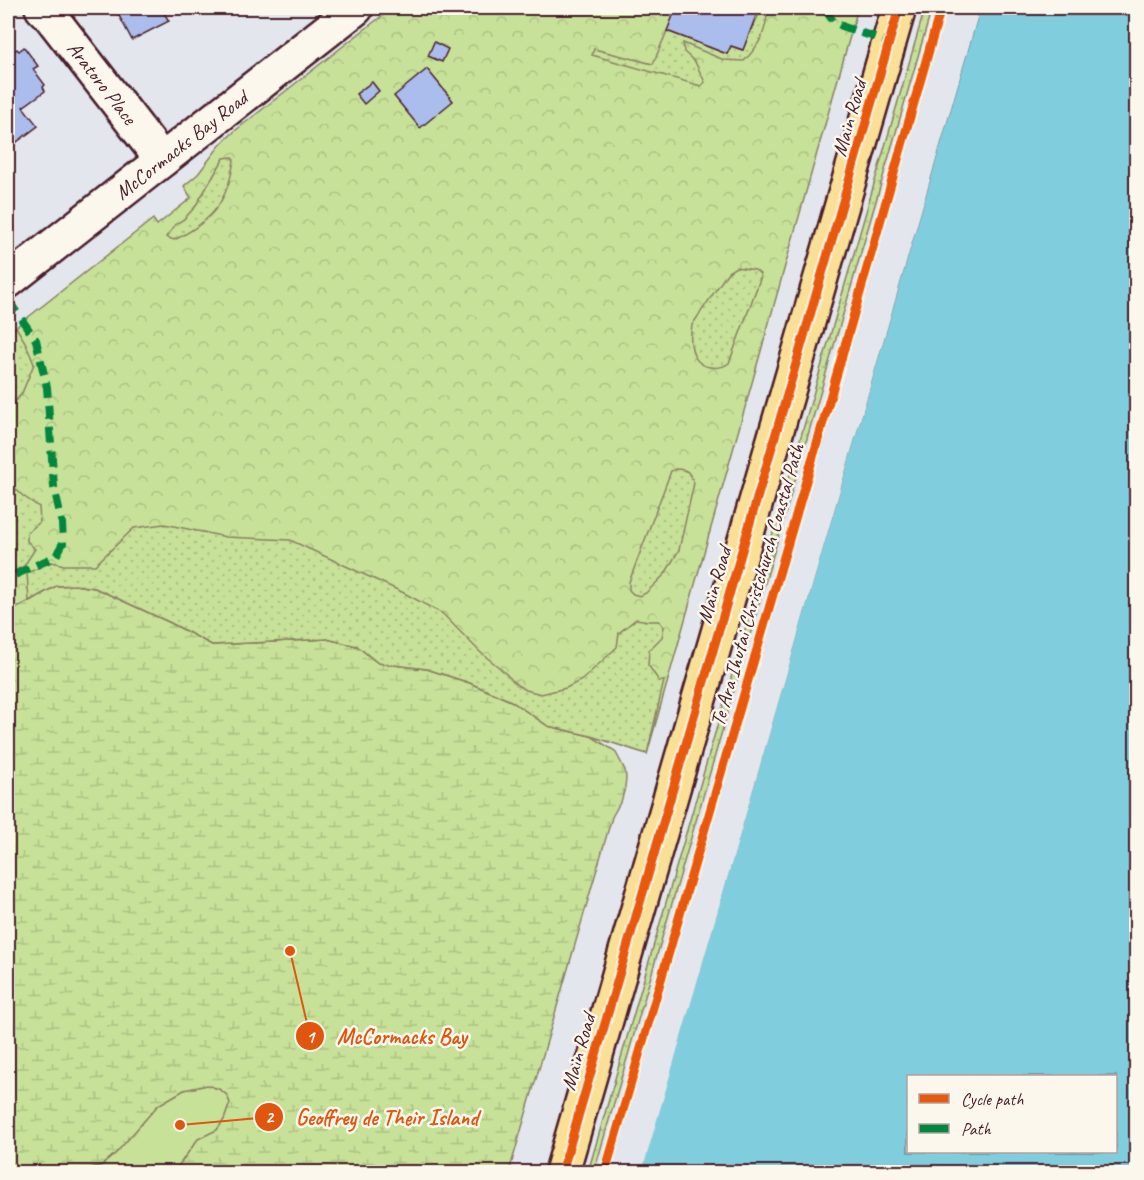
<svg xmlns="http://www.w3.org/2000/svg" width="1144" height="1180" viewBox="0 0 1144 1180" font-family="Caveat,sans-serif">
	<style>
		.grass { fill: #c7e198; stroke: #888062; stroke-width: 1.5 }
		.wetland { fill: url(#wetland-marsh); stroke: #888062; stroke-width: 1.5 }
		.park { fill: url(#park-crowns); stroke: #888062; stroke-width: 1.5 }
		.garden { fill: url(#garden-dots); stroke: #888062; stroke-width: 1.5 }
		.water { fill: #80cedd; stroke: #6a8896; stroke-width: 1.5; fill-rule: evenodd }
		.pier { fill: #e3e6ec }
		.building { fill: #aabdec; stroke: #4a1f2b; stroke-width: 1.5 }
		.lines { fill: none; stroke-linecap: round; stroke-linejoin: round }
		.minor-casing { stroke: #4a1f2b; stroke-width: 38 }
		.major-casing { stroke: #4a1f2b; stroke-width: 38 }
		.minor { stroke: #fbf7ec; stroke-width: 33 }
		.major { stroke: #fadf96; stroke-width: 33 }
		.quiet { stroke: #00873e; stroke-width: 8; stroke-dasharray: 15 8; stroke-linecap: butt }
		.cycleway-casing { stroke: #fbf7ec; stroke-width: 13 }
		.cycleway { stroke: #e8590c; stroke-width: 9 }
		.labels { text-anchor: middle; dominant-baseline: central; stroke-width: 5; stroke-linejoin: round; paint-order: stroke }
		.street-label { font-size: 21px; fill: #4a1f2b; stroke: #fbf7ec }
		.leader { fill: none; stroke: #e0560e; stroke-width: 2 }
		.callout-dot { fill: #e0560e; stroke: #fbf7ec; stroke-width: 2 }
		.mark-label { font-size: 18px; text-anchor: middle; font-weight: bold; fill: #fff }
		.callout-label { font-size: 22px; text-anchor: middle; font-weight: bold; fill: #e0560e; stroke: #fbf7ec; stroke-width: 5; stroke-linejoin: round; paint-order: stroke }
	</style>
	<defs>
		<pattern id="wetland-marsh" width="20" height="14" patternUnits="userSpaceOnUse" patternTransform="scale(1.5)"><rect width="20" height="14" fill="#c7e198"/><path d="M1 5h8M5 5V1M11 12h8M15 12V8" fill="none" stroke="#acc183"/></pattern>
		<pattern id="park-crowns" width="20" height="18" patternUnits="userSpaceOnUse" patternTransform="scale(1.5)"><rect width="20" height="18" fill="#c7e198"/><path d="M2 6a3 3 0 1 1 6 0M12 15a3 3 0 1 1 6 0" fill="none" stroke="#acc183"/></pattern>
		<pattern id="garden-dots" width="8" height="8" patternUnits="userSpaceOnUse" patternTransform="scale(1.5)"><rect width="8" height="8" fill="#c7e198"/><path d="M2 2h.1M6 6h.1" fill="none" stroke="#acc183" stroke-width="1.8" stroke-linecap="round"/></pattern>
	</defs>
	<rect width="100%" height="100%" fill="#e3e6ec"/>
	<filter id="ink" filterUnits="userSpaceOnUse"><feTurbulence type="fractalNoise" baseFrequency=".0167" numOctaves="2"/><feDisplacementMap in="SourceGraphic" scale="12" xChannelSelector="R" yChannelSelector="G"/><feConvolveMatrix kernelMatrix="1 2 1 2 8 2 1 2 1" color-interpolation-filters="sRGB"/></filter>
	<g filter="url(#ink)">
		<!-- grass -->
		<path class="grass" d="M 207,1085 L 219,1089 L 227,1095 L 230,1103 L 224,1120 L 217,1130 L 198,1139 L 174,1172 L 74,1172 L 102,1165 L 116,1153 L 158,1105 L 184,1090 Z"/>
		<!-- wetland -->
		<path class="wetland" d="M 75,585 L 95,588 L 171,623 L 212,645 L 327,639 L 357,646 L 378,663 L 427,669 L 470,683 L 511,701 L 548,726 L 591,736 L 615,751 L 625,770 L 626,778 L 625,787 L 622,799 L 612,817 L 509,1172 L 174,1172 L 198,1139 L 217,1130 L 224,1120 L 230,1103 L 227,1095 L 219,1089 L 207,1085 L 184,1090 L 158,1105 L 116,1153 L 102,1165 L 74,1172 L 8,1172 L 8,613 L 56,586 Z"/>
		<!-- park -->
		<path class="park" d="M 392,8 L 858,8 L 647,754 L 591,736 L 548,726 L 511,701 L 470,683 L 427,669 L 378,663 L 357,646 L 327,639 L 212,645 L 171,623 L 95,588 L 75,585 L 56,586 L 8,613 L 8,333 L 153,219 L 157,225 L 191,198 L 184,186 L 198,174 L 221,144 L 236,130 Z"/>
		<!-- garden -->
		<g class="garden">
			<path d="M 762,8 L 768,8 C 766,31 761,44 744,61 L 724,60 L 683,43 L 684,52 L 695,62 L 705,82 L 701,86 L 592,55 L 594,49 L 653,64 L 667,31 L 727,54 L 731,46 L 742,50 Z"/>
			<path d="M 925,8 L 932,8 L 594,1172 L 588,1172 Z"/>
			<path d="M 232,157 L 234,160 C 232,174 228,189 221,201 C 212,218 191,232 174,240 L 166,237 L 176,224 L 184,219 L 195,207 L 224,158 Z"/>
			<path d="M 736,267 L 755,270 L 760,274 L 760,279 L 729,363 C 724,367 717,368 710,367 C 690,364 689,341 692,325 L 728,272 Z"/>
			<path d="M 16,327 L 25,342 L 34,364 L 22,393 L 8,411 L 8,333 Z"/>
			<path d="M 675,469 C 688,469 689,472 694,483 L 679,550 L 665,574 L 646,593 L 640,596 L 633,594 L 629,590 L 629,582 L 671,471 Z"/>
			<path d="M 8,482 L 23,496 L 39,507 L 40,522 L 27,533 L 27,541 L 35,549 L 24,566 L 8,574 Z"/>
			<path d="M 164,524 L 226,537 L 290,540 L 404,593 L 443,614 L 480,652 L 500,668 L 517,685 L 526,690 L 541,694 L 566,688 L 582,680 L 617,647 L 619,633 L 636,619 L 649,621 L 659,621 L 664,627 L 662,637 L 649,650 L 648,665 L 659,681 L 664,681 L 647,754 L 591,736 L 548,726 L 511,701 L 470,683 L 427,669 L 378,663 L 357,646 L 327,639 L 212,645 L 171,623 L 95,588 L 75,585 L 56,586 L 29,601 L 27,573 L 52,562 L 64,565 L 95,565 L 134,528 Z"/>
		</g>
		<!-- water -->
		<path class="water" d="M 980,8 L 1136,8 L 1136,1172 L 641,1172 ZM 908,1076 L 1116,1076 L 1116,1152 L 908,1152 Z"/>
		<!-- pier -->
		<path class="pier" d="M 977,8 L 980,8 L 642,1172 L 638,1172 Z"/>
		<!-- building -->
		<g class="building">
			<path d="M 115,8 L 161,8 L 169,21 L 132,40 Z"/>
			<path d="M 676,8 L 759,8 L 743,50 L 731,46 L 727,54 L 667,31 Z"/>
			<path d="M 434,42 L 448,49 L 442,62 L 428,56 Z"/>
			<path d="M 24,47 L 38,66 L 33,69 L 45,85 L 43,87 L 45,91 L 23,107 L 38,126 L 10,147 L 8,143 L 8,56 L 17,49 L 19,51 Z"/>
			<path d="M 427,69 L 453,101 L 420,128 L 394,96 Z"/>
			<path d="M 372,82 L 379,91 L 364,104 L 356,94 Z"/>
		</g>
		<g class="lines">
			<!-- minor casing -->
			<g class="minor-casing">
				<g id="minor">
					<path id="s1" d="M 42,8 L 51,17 L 162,160"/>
					<path id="s2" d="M 8,281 L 356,8"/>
				</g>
			</g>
			<!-- major casing -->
			<g class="major-casing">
				<path id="major" d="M 562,1172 L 899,8"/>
			</g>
			<!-- minor -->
			<use href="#minor" class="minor"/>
			<!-- major -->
			<use href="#major" class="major"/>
			<!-- quiet -->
			<g class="quiet">
				<path d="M 824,8 L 833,21 L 844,27 L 889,42"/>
				<path d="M 8,300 L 36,340 L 47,387 L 54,487 L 62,523 L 63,543 L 56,556 L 8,578"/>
			</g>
			<!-- cycleway casing -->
			<g class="cycleway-casing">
				<g id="cycleway">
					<path d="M 562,1172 L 899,8"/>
					<path d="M 605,1172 L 824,419 L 941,8"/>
				</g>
			</g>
			<!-- cycleway -->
			<use href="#cycleway" class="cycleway"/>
		</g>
	</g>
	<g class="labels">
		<!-- street labels -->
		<g class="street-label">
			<text stroke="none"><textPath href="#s1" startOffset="96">Aratoro Place</textPath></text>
			<text transform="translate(849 118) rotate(-74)">Main Road</text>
			<text stroke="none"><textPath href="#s2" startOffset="220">McCormacks Bay Road</textPath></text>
			<text transform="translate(714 585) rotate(-74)">Main Road</text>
			<text transform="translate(757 585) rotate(-74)">Te Ara Ihutai Christchurch Coastal Path</text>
			<text transform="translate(578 1052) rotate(-74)">Main Road</text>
		</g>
	</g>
	<!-- callouts -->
	<path class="leader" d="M290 951L310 1036M180 1125L269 1117"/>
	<g class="callout-dot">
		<circle cx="290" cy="951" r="6"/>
		<circle cx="180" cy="1125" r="6"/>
		<circle cx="310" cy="1036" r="15"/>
		<circle cx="269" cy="1117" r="15"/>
	</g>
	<g class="mark-label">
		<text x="310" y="1043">1</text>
		<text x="269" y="1123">2</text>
	</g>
	<g class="callout-label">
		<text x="402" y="1044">McCormacks Bay</text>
		<text x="387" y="1125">Geoffrey de Their Island</text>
	</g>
	<!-- margin -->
	<rect width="1144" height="1180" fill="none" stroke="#fbf7ec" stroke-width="30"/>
	<rect x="15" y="15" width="1114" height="1150" fill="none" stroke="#4a1f2b" stroke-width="2" filter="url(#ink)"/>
	<!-- legend -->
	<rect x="907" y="1075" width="210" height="78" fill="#fbf7ec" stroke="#b4a19f" stroke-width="1.5"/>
	<rect x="919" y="1094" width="30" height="9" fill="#e8590c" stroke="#b4a19f" stroke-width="1.5"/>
	<text x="961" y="1105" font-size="18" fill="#4a1f2b">Cycle path</text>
	<rect x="919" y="1124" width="30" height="9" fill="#00873e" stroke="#b4a19f" stroke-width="1.5"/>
	<text x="961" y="1135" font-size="18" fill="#4a1f2b">Path</text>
</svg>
